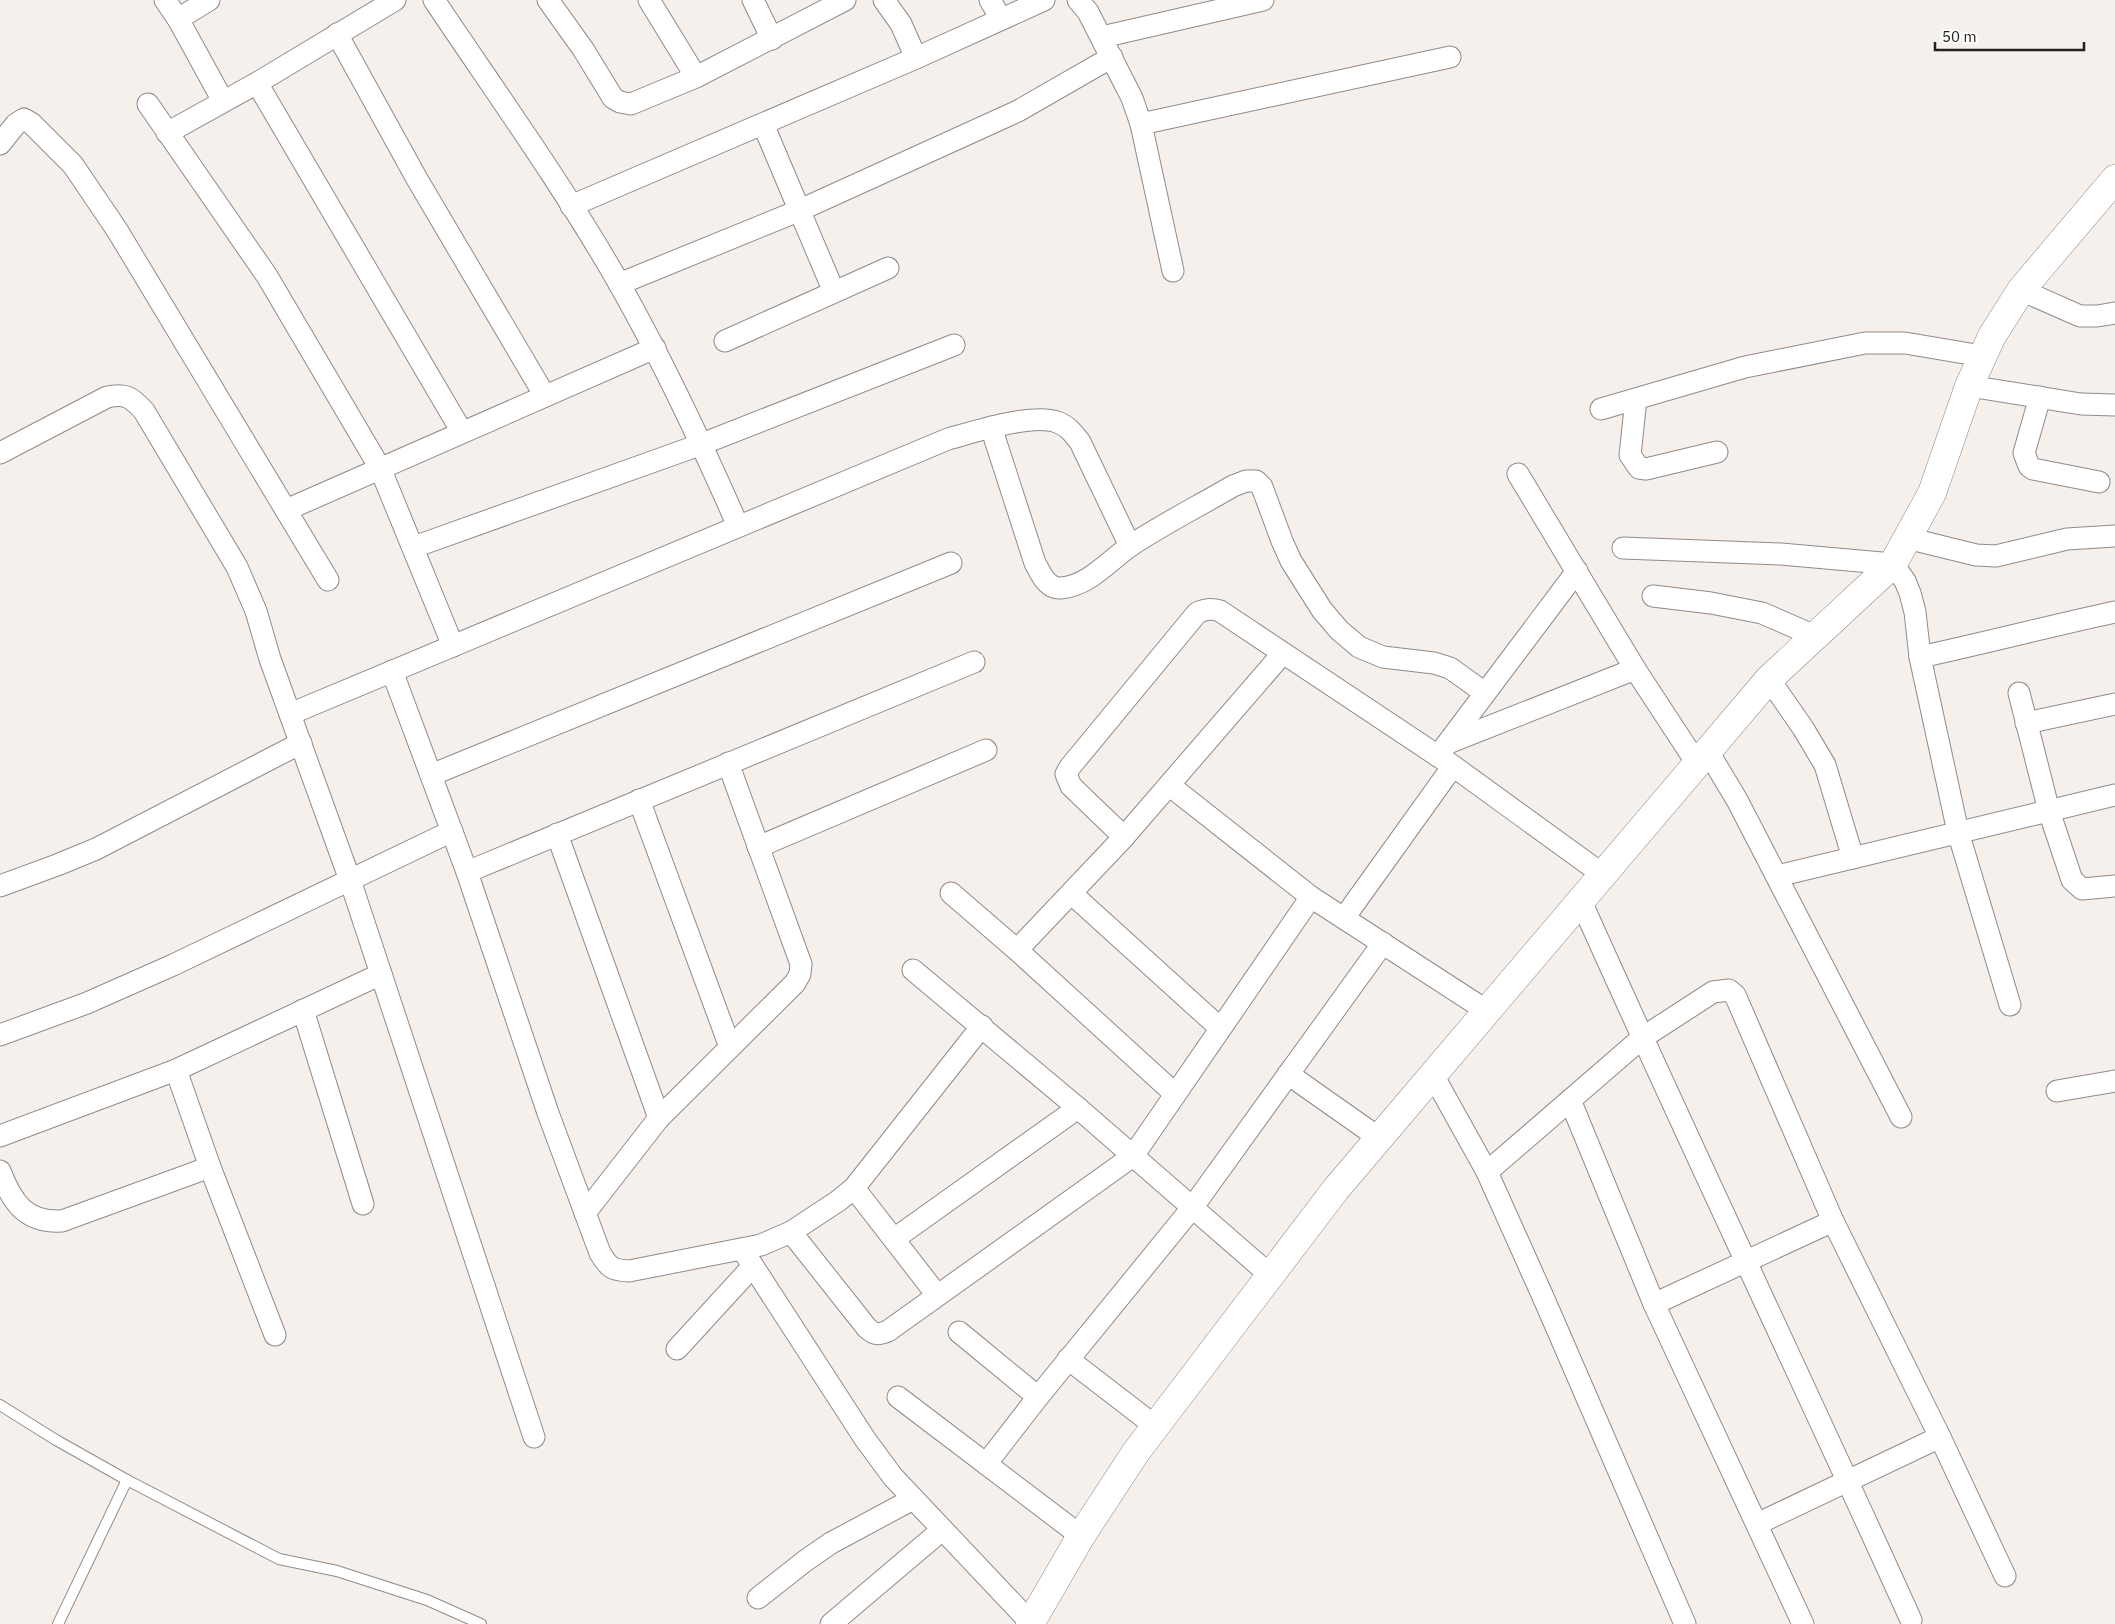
<svg xmlns="http://www.w3.org/2000/svg" width="2115" height="1624" viewBox="0 0 2115 1624" font-family="'IBM Plex Sans',sans-serif">
	<style>
		.lines { fill: none; stroke-linecap: round; stroke-linejoin: round }
		.service-casing { stroke: #908a88; stroke-width: 12 }
		.minor-casing { stroke: #908a88; stroke-width: 23 }
		.secondary-casing { stroke: #908a88; stroke-width: 29 }
		.service { stroke: #fff; stroke-width: 10 }
		.minor { stroke: #fff; stroke-width: 21 }
		.secondary { stroke: #fff; stroke-width: 28 }
	</style>
	<rect width="100%" height="100%" fill="#f6f0ed"/>
	<g class="lines">
		<!-- service casing -->
		<g class="service-casing">
			<g id="service">
				<path d="M 0,1405 L 56,1440 L 127,1480 L 279,1559 L 337,1571 L 427,1600 L 481,1624"/>
				<path d="M 58,1624 L 127,1480"/>
			</g>
		</g>
		<!-- minor casing -->
		<g class="minor-casing">
			<g id="minor">
				<path d="M 165,0 L 178,19 L 223,101"/>
				<path d="M 434,0 C 497,94 564,187 620,285 C 664,363 702,444 738,526"/>
				<path d="M 548,0 L 583,49 L 613,98 L 620,102 L 631,104 L 696,77 L 845,0"/>
				<path d="M 649,0 L 696,77"/>
				<path d="M 753,0 L 772,39"/>
				<path d="M 884,0 L 901,24 L 916,58"/>
				<path d="M 990,0 L 1001,19"/>
				<path d="M 1078,0 L 1088,12 L 1132,98 L 1141,124 L 1173,271"/>
				<path d="M 178,19 L 209,0"/>
				<path d="M 337,34 L 417,179 L 545,396"/>
				<path d="M 1102,37 L 1263,0"/>
				<path d="M 257,83 L 462,432"/>
				<path d="M 148,104 L 267,276 L 380,468 L 453,646"/>
				<path d="M 763,124 L 834,292"/>
				<path d="M 1141,124 L 1450,57"/>
				<path d="M 167,133 L 257,83 L 395,0"/>
				<path d="M 0,144 L 16,124 L 24,119 L 31,123 L 73,165 L 117,230 L 328,580"/>
				<path d="M 571,206 L 916,58 L 1044,0"/>
				<path d="M 619,284 L 798,211 L 1018,111 L 1112,57"/>
				<path d="M 2021,290 L 2080,316 L 2097,316 L 2115,313"/>
				<path d="M 725,341 L 888,268"/>
				<path d="M 1969,386 L 2081,404 L 2115,405"/>
				<path d="M 2040,397 L 2024,453 L 2029,466 L 2033,469 L 2099,482"/>
				<path d="M 1636,399 L 1630,455 L 1639,468 L 1646,469 L 1717,452"/>
				<path d="M 1601,409 L 1745,367 L 1865,343 L 1905,343 L 1982,356"/>
				<path d="M 991,427 L 1035,563 C 1041,574 1047,589 1061,588 C 1088,586 1109,561 1130,546 C 1163,524 1199,506 1233,486 L 1246,481 L 1256,481 L 1262,487 L 1282,541 L 1291,561 L 1322,610 L 1339,630 L 1359,647 L 1383,657 L 1434,663 L 1450,668 L 1485,693"/>
				<path d="M 0,453 L 107,397 C 126,393 131,397 144,411 L 237,567 L 256,611 L 270,659 L 350,880 L 534,1437"/>
				<path d="M 1518,474 L 1635,669 L 1696,762"/>
				<path d="M 286,510 L 655,348"/>
				<path d="M 1907,538 L 1976,555 L 1996,556 L 2067,539 L 2115,536"/>
				<path d="M 414,547 L 702,444 L 954,345"/>
				<path d="M 1623,548 L 1781,554 L 1893,564 L 1905,581 L 1910,593 L 1915,612 L 1920,657 L 1958,832 L 2010,1005"/>
				<path d="M 1653,596 L 1711,603 L 1762,613 L 1815,636"/>
				<path d="M 1920,657 C 1985,643 2050,626 2115,612"/>
				<path d="M 392,671 L 467,872 L 548,1113 L 600,1253 C 609,1268 612,1270 629,1271 L 761,1245 L 791,1232 L 838,1201 L 854,1188 L 982,1026"/>
				<path d="M 1769,679 L 1803,728 L 1825,765 L 1853,858"/>
				<path d="M 2019,693 L 2049,811 L 2072,880 L 2082,889 L 2115,886"/>
				<path d="M 290,714 L 948,439 C 974,432 1032,413 1057,422 C 1068,426 1073,433 1080,442 L 1130,546"/>
				<path d="M 2026,723 L 2115,704"/>
				<path d="M 1448,743 L 1635,669"/>
				<path d="M 1707,750 L 1737,800 L 1901,1117"/>
				<path d="M 1438,756 L 1577,571"/>
				<path d="M 431,775 L 951,563"/>
				<path d="M 1169,785 L 1311,897 L 1487,1011"/>
				<path d="M 639,800 L 730,1047"/>
				<path d="M 557,834 L 659,1118"/>
				<path d="M 1124,837 L 1071,786 L 1066,774 L 1070,767 L 1197,613 C 1205,609 1211,608 1220,611 L 1453,766 L 1602,874"/>
				<path d="M 758,847 L 986,750"/>
				<path d="M 467,872 L 974,662"/>
				<path d="M 1777,876 L 2115,795"/>
				<path d="M 0,886 L 57,865 L 96,849 L 301,743"/>
				<path d="M 951,893 L 1017,950 L 1175,1094"/>
				<path d="M 1072,894 L 1220,1028"/>
				<path d="M 1580,899 C 1688,1141 1802,1379 1911,1620"/>
				<path d="M 1344,918 L 1453,766"/>
				<path d="M 1017,950 L 1124,837 L 1283,653"/>
				<path d="M 913,970 L 1078,1108 L 1270,1275"/>
				<path d="M 303,1010 L 363,1204"/>
				<path d="M 0,1035 L 87,1003 L 173,965 L 452,831"/>
				<path d="M 176,1070 L 210,1167 L 275,1335"/>
				<path d="M 1288,1074 L 1379,1138"/>
				<path d="M 1433,1075 L 1487,1172 L 1544,1299 L 1685,1624"/>
				<path d="M 2057,1091 L 2115,1081"/>
				<path d="M 1570,1100 L 1654,1304 L 1803,1624"/>
				<path d="M 0,1136 L 176,1070 L 381,974"/>
				<path d="M 0,1171 C 12,1202 25,1223 62,1221 L 210,1167"/>
				<path d="M 1487,1172 L 1642,1038 L 1713,992 L 1729,990 L 1735,995 L 1833,1221 L 1940,1437 L 2005,1576"/>
				<path d="M 854,1188 L 937,1295"/>
				<path d="M 585,1213 L 659,1118 L 795,983 L 800,974 L 801,964 L 728,763"/>
				<path d="M 791,1232 L 867,1328 C 875,1335 878,1335 888,1331 L 1133,1156 L 1311,897"/>
				<path d="M 894,1239 L 1078,1108"/>
				<path d="M 742,1249 L 865,1439 L 893,1477 L 1031,1623"/>
				<path d="M 1654,1304 L 1833,1221"/>
				<path d="M 959,1332 L 1038,1397"/>
				<path d="M 677,1349 L 753,1266"/>
				<path d="M 1068,1359 L 1155,1426"/>
				<path d="M 898,1397 L 1081,1536"/>
				<path d="M 986,1464 L 1038,1397 L 1192,1208 L 1383,943"/>
				<path d="M 1757,1524 L 1940,1437"/>
				<path d="M 758,1598 L 805,1561 L 831,1543 L 913,1499"/>
				<path d="M 831,1624 L 942,1530"/>
			</g>
		</g>
		<!-- secondary casing -->
		<g class="secondary-casing">
			<path id="secondary" d="M 1030,1624 L 1081,1536 L 1136,1452 L 1336,1189 L 1769,679 L 1893,564 L 1932,493 L 1969,386 L 1992,336 L 2021,290 L 2115,179"/>
		</g>
		<!-- service -->
		<use href="#service" class="service"/>
		<!-- minor -->
		<use href="#minor" class="minor"/>
		<!-- secondary -->
		<use href="#secondary" class="secondary"/>
	</g>
	<!-- scale -->
	<path d="M1935 42v8h149v-8" fill="none" stroke="#232120" stroke-width="2.5"/>
	<text x="1942" y="42" font-size="15" fill="#232120" stroke="#fefefe" stroke-width="4" paint-order="stroke">50 m</text>
</svg>
